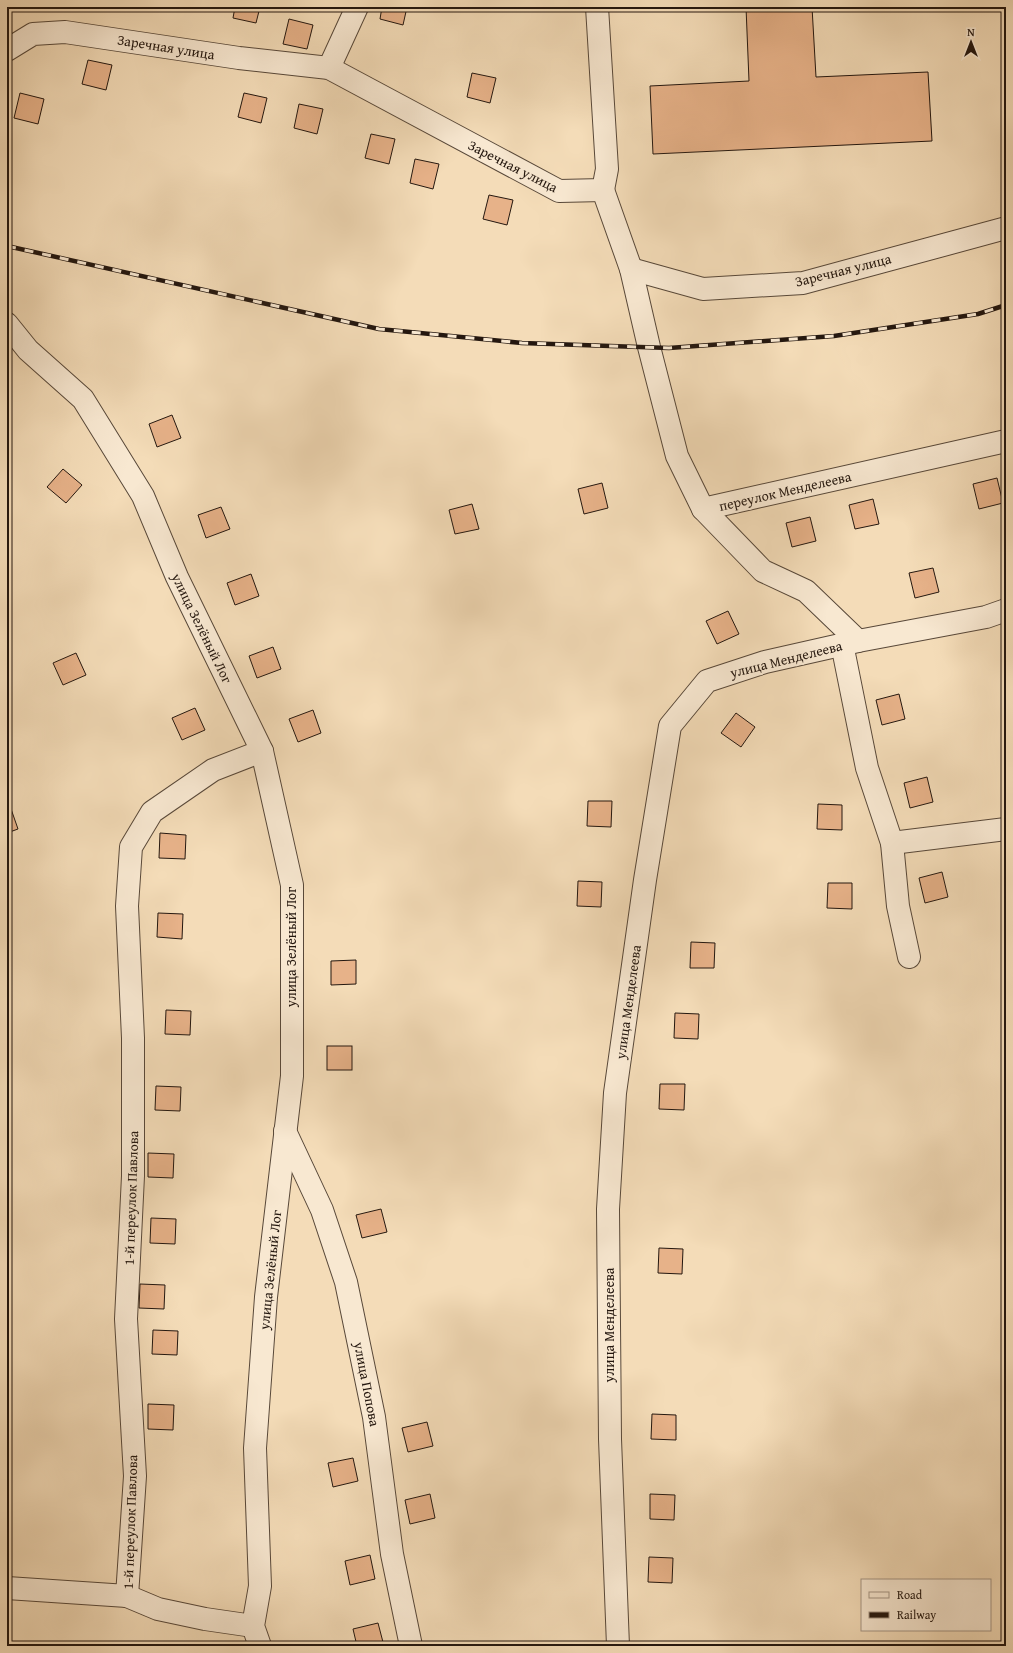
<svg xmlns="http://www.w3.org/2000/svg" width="1013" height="1653" viewBox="0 0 1013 1653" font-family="'Gentium Book Plus',serif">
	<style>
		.building { fill: #e7b289; stroke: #24170f }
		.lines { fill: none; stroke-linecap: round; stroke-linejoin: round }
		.minor-casing { stroke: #584839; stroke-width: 24 }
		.minor { stroke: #f8e8d1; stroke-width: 22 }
		.rail-casing { stroke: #24170f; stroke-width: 4.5 }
		.rail { stroke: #f8e8d1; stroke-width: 3; stroke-dasharray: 9; stroke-linecap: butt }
		.labels { text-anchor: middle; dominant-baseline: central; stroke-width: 4; stroke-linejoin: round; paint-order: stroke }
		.street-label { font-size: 14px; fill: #24170f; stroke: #f8e8d1 }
	</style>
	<rect width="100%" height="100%" fill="#f4dcb8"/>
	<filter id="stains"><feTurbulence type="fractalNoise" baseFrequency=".005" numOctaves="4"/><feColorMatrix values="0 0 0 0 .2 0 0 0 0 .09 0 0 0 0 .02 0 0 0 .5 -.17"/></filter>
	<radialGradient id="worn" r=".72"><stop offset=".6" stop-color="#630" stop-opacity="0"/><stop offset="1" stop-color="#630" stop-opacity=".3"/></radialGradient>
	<!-- building -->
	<g class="building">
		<path d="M 235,7 L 260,7 L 256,23 L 233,18 Z"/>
		<path d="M 382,7 L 407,7 L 403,25 L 380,19 Z"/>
		<path d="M 746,7 L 812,7 L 816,77 L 928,72 L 932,141 L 653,154 L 650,86 L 749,81 Z"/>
		<path d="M 289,19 L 313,25 L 307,49 L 283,44 Z"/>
		<path d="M 88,60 L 112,65 L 106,90 L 82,84 Z"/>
		<path d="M 472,73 L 496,78 L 490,103 L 467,97 Z"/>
		<path d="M 20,93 L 44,99 L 38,124 L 14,118 Z"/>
		<path d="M 244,93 L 267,98 L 261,123 L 238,117 Z"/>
		<path d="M 299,104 L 323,109 L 317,134 L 294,128 Z"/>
		<path d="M 371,134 L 395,139 L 389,164 L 365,158 Z"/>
		<path d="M 415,159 L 439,164 L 433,189 L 410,183 Z"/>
		<path d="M 489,195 L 513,200 L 507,225 L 483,219 Z"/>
		<path d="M 172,415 L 181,438 L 157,447 L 149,424 Z"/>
		<path d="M 63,469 L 82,485 L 66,503 L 47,487 Z"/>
		<path d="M 997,478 L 1003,503 L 979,509 L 973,484 Z"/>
		<path d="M 602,483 L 608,508 L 584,514 L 578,489 Z"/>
		<path d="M 873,499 L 879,524 L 855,529 L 849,505 Z"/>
		<path d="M 472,504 L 479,529 L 455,534 L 449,510 Z"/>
		<path d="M 221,507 L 230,529 L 206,538 L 198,515 Z"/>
		<path d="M 810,517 L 816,541 L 792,547 L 786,523 Z"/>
		<path d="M 933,568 L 939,592 L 915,598 L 909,573 Z"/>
		<path d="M 251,574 L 259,596 L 235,605 L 227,583 Z"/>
		<path d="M 728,611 L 739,634 L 717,644 L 706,621 Z"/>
		<path d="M 273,647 L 281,669 L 257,678 L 249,656 Z"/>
		<path d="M 76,653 L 86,675 L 63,685 L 53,663 Z"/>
		<path d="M 899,694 L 905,719 L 882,725 L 876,700 Z"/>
		<path d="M 195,708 L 205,730 L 182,740 L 172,718 Z"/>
		<path d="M 313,710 L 321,733 L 298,742 L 289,719 Z"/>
		<path d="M 736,713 L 755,727 L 741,747 L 721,733 Z"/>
		<path d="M 927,777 L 933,802 L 910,808 L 904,783 Z"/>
		<path d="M 588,801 L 612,801 L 611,827 L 587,826 Z"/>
		<path d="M 818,804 L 842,805 L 842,830 L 817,829 Z"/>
		<path d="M 10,806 L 18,829 L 7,833 L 7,807 Z"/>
		<path d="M 160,833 L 186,835 L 185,859 L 159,858 Z"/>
		<path d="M 942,872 L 948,897 L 925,903 L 919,878 Z"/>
		<path d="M 578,881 L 602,882 L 601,907 L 577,906 Z"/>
		<path d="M 828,883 L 852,883 L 852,909 L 827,908 Z"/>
		<path d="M 158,913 L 183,914 L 182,939 L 157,937 Z"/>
		<path d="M 691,942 L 715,943 L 714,968 L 690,968 Z"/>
		<path d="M 356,960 L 356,984 L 331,985 L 331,961 Z"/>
		<path d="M 166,1010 L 191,1011 L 190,1035 L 165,1034 Z"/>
		<path d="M 675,1013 L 699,1014 L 698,1039 L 674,1038 Z"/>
		<rect x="327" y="1046" width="25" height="24"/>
		<path d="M 660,1084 L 685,1084 L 684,1110 L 659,1109 Z"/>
		<path d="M 156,1086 L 181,1087 L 180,1111 L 155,1110 Z"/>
		<path d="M 148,1153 L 174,1154 L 173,1178 L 148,1177 Z"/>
		<path d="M 381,1209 L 387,1232 L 362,1238 L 356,1215 Z"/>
		<path d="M 151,1218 L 176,1219 L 175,1244 L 150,1243 Z"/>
		<path d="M 659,1248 L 683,1249 L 682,1274 L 658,1273 Z"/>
		<path d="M 140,1284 L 165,1285 L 164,1309 L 139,1308 Z"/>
		<path d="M 153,1330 L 178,1331 L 177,1355 L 152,1354 Z"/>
		<path d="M 148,1404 L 174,1405 L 173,1430 L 148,1429 Z"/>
		<path d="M 652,1414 L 676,1415 L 676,1440 L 651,1439 Z"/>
		<path d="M 427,1422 L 433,1446 L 408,1452 L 402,1428 Z"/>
		<path d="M 353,1458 L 358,1481 L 333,1487 L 328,1463 Z"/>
		<path d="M 430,1494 L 435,1518 L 410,1524 L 405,1500 Z"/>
		<path d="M 650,1494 L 675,1495 L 674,1520 L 650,1519 Z"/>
		<path d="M 370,1555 L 375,1579 L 350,1585 L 345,1561 Z"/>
		<path d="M 649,1557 L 673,1558 L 672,1583 L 648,1582 Z"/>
		<path d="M 378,1623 L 384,1646 L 357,1646 L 353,1629 Z"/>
	</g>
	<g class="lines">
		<!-- minor casing -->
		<g class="minor-casing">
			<g id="minor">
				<path d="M 7,50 L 33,34 L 65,32 L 239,58 L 329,68 L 559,191 L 603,190 L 607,169 L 597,7"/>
				<path d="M 329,68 L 357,7"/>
				<path d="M 603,190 L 631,269 L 649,347 L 677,456 L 703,509 L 763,571 L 806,591 L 858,641"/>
				<path d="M 631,269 L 703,289 L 803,283 L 1006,228"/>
				<path d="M 7,324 L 28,350 L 83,399 L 143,496 L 177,577 L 262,751 L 292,885 L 292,1076 L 266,1297 L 255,1448 L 260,1586 L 253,1626 L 260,1646"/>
				<path d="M 703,509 L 1006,441"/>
				<path d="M 842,644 L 867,768 L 892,843 L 898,906 L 909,957"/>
				<path d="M 892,843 L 1006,829"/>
				<path d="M 285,1131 L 322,1210 L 346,1282 L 374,1417 L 392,1554 L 411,1646"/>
				<path d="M 7,1588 L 127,1596 L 135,1476 L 126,1319 L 133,1176 L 133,1038 L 127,906 L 131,847 L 152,812 L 213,770 L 262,751"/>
				<path d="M 127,1596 L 158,1609 L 205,1619 L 253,1626"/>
				<path d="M 618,1646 L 610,1439 L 608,1209 L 615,1093 L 645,880 L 670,726 L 707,681 L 765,662 L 858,641 L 986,617 L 1006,610"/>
			</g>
		</g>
		<!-- minor -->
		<use href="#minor" class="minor"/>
		<!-- rail casing -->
		<g class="rail-casing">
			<path id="rail" d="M 7,246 L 379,329 L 522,343 L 669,348 L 834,336 L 978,314 L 1006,305"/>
		</g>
		<!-- rail -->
		<use href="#rail" class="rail"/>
	</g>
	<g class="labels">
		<!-- street labels -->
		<g class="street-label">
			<text transform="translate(166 47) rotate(9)">Заречная улица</text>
			<text transform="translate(513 166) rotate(27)">Заречная улица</text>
			<text transform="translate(843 270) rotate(-14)">Заречная улица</text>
			<text transform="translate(785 491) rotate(-13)">переулок Менделеева</text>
			<text transform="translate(202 628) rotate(64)">улица Зелёный Лог</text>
			<text transform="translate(786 659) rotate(-14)">улица Менделеева</text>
			<text transform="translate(291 947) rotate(-90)">улица Зелёный Лог</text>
			<text transform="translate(628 1002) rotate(-82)">улица Менделеева</text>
			<text transform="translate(131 1198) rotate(-88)">1-й переулок Павлова</text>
			<text transform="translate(270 1270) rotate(-84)">улица Зелёный Лог</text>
			<text transform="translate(609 1325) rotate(-90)">улица Менделеева</text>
			<text transform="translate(367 1384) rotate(79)">улица Попова</text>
			<text transform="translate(130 1522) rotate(-88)">1-й переулок Павлова</text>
		</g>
	</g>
	<!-- margin -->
	<rect width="1013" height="1653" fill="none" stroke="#f4dcb8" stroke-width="24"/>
	<rect x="8" y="8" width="997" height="1637" fill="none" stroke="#24170f" stroke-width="2"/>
	<rect x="12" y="12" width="989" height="1629" fill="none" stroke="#24170f"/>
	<!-- legend -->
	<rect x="861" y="1579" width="130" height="52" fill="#f8e8d1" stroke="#a39483"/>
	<rect x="869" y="1592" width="20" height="6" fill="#f8e8d1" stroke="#a39483"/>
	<text x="897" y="1599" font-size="12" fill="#24170f">Road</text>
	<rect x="869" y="1612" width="20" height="6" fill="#24170f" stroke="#a39483"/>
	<text x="897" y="1619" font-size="12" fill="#24170f">Railway</text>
	<!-- north arrow -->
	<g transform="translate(971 42)" stroke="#f8e8d1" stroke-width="3" paint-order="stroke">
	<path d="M0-3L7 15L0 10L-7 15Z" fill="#24170f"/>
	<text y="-6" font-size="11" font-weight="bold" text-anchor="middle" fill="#24170f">N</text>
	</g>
	<rect width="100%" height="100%" filter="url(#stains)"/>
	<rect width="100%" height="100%" fill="url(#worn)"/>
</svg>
